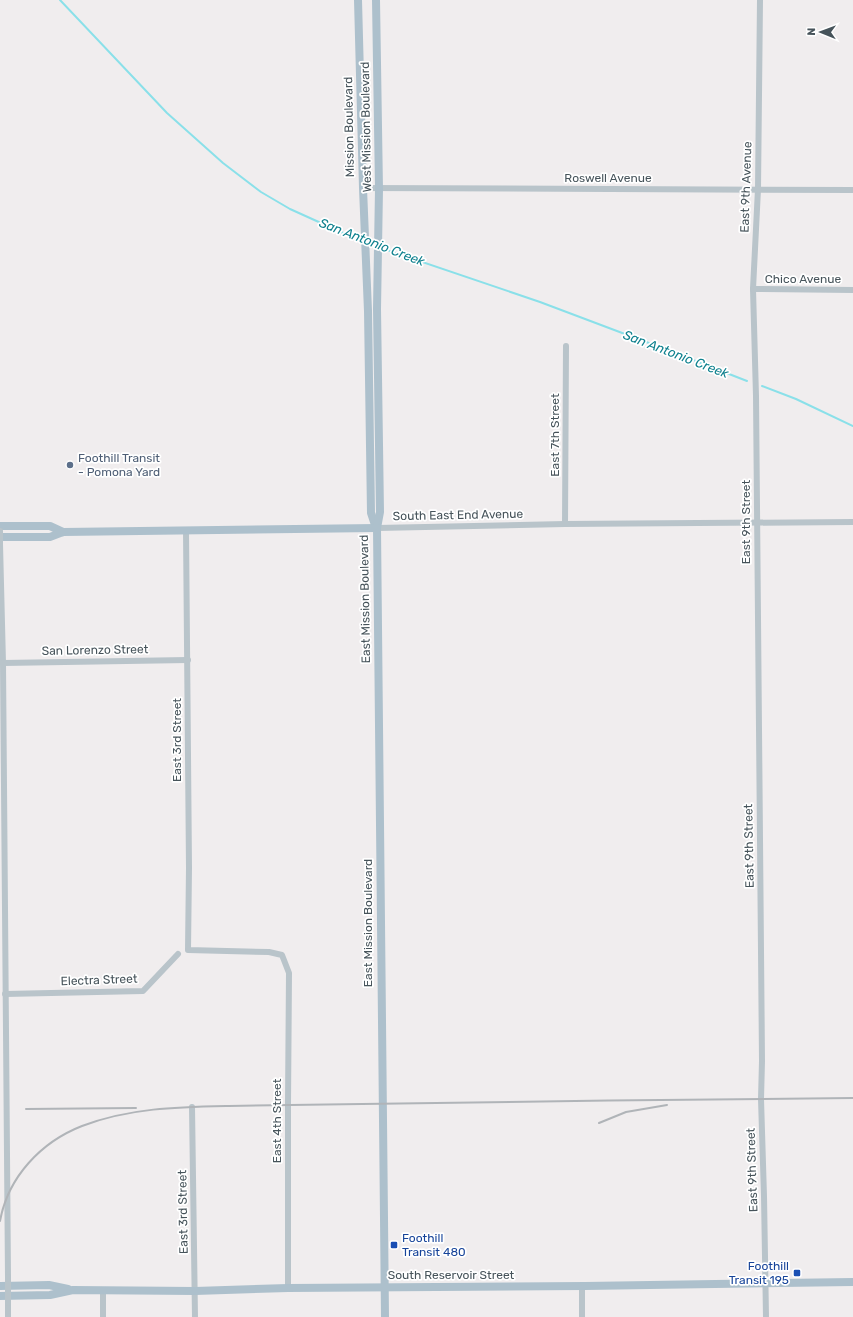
<svg xmlns="http://www.w3.org/2000/svg" width="853" height="1317" viewBox="0 0 853 1317" font-family="Rubik,sans-serif">
	<style>
		.lines { fill: none; stroke-linecap: round; stroke-linejoin: round }
		.stream { stroke: #8ae0e9; stroke-width: 2 }
		.minor { stroke: #b9c4ca; stroke-width: 6 }
		.major { stroke: #adc0cc; stroke-width: 8 }
		.rail { stroke: #b0b4b8; stroke-width: 2 }
		.minor-bridge { stroke: #b9c4ca; stroke-width: 6 }
		.service-dot { fill: #5c6f8a; stroke: #fff; stroke-width: 1.5 }
		.transit-dot { fill: #1a4fb4; stroke: #fff; stroke-width: 1.5 }
		.labels { text-anchor: middle; dominant-baseline: central; stroke-width: 3.5; stroke-linejoin: round; paint-order: stroke }
		.street-label { font-size: 12px; fill: #46535a; stroke: #fff }
		.service-label { font-size: 12px; fill: #4e5e75; stroke: #fff; text-anchor: start }
		.transit-label { font-size: 12px; fill: #164399; stroke: #fff; text-anchor: start }
		.water-label { font-size: 13px; font-style: italic; fill: #0f818e; stroke: #fff }
	</style>
	<rect width="100%" height="100%" fill="#f0edee"/>
	<g class="lines">
		<!-- stream -->
		<g class="stream">
			<path d="M 60,0 L 167,113 L 223,163 L 261,192 L 290,209 L 363,242"/>
			<path d="M 367,243 L 376,247"/>
			<path d="M 381,248 L 540,302 L 670,351 L 747,381"/>
			<path d="M 762,386 L 796,399 L 853,426"/>
		</g>
		<!-- minor -->
		<g class="minor">
			<path d="M 760,0 L 758,189 L 753,289 L 756,396 L 762,1061 L 761,1099 L 764,1196 L 766,1317"/>
			<path d="M 363,188 L 853,190"/>
			<path d="M 753,289 L 853,290"/>
			<path d="M 565,524 L 566,346"/>
			<path d="M 377,528 L 565,524 L 853,522"/>
			<path d="M 186,530 L 189,868 L 188,950 L 269,952 L 282,955 L 289,973 L 288,1104 L 288,1288"/>
			<path d="M 0,544 L 3,663 L 8,1277"/>
			<path d="M 3,663 L 188,660"/>
			<path d="M 5,994 L 143,991 L 178,954"/>
			<path d="M 192,1107 L 195,1317"/>
			<path d="M 582,1286 L 582,1317"/>
			<path d="M 103,1290 L 103,1317"/>
			<path d="M 8,1303 L 8,1317"/>
		</g>
		<!-- major -->
		<g class="major">
			<path d="M 358,0 L 363,188 L 368,311 L 371,513 L 376,528"/>
			<path d="M 376,0 L 379,189 L 377,309 L 380,512 L 377,528 L 385,1317"/>
			<path d="M 0,526 L 50,526 L 63,532"/>
			<path d="M 0,537 L 50,537 L 63,532 L 377,528"/>
			<path d="M 0,1286 L 49,1285 L 68,1289"/>
			<path d="M 0,1296 L 50,1295 L 73,1290 L 195,1291 L 288,1288 L 585,1286 L 853,1282"/>
		</g>
		<!-- rail -->
		<g class="rail">
			<path d="M 26,1109 L 136,1108"/>
			<path d="M 599,1123 L 626,1112 L 667,1105"/>
			<path d="M 0,1221 C 8,1177 41,1142 82,1126 C 129,1108 177,1107 226,1106 C 271,1105 316,1105 362,1104 C 526,1101 689,1100 853,1098"/>
		</g>
		<!-- minor-bridge -->
		<g class="minor-bridge">
			<path d="M 0,531 L 0,544"/>
			<path d="M 8,1303 L 8,1277"/>
		</g>
	</g>
	<!-- markers -->
	<circle class="service-dot" cx="70" cy="465" r="4"/>
	<g class="transit-dot">
		<rect x="390" y="1241" width="8" height="8" rx="2"/>
		<rect x="793" y="1269" width="8" height="8" rx="2"/>
	</g>
	<g class="labels">
		<!-- street labels -->
		<g class="street-label">
			<text transform="translate(349 127) rotate(-91)">Mission Boulevard</text>
			<text transform="translate(366 127) rotate(-91)">West Mission Boulevard</text>
			<text x="608" y="178">Roswell Avenue</text>
			<text transform="translate(746 187) rotate(-88)">East 9th Avenue</text>
			<text x="803" y="279">Chico Avenue</text>
			<text transform="translate(555 435) rotate(-90)">East 7th Street</text>
			<text transform="translate(458 515) rotate(-1)">South East End Avenue</text>
			<text transform="translate(746 522) rotate(-90)">East 9th Street</text>
			<text transform="translate(365 599) rotate(-91)">East Mission Boulevard</text>
			<text transform="translate(95 650) rotate(-1)">San Lorenzo Street</text>
			<text transform="translate(177 740) rotate(-90)">East 3rd Street</text>
			<text transform="translate(749 846) rotate(-91)">East 9th Street</text>
			<text transform="translate(368 923) rotate(-90)">East Mission Boulevard</text>
			<text transform="translate(99 980) rotate(-2)">Electra Street</text>
			<text transform="translate(277 1121) rotate(-90)">East 4th Street</text>
			<text transform="translate(752 1170) rotate(-92)">East 9th Street</text>
			<text transform="translate(183 1212) rotate(-91)">East 3rd Street</text>
			<text x="451" y="1275">South Reservoir Street</text>
		</g>
		<!-- service labels -->
		<g class="service-label">
			<text x="78" y="458">Foothill Transit<tspan x="78" dy="14">- Pomona Yard</tspan></text>
		</g>
		<!-- transit labels -->
		<g class="transit-label">
			<text x="402" y="1238">Foothill<tspan x="402" dy="14">Transit 480</tspan></text>
			<text x="789" y="1266" text-anchor="end">Foothill<tspan x="789" dy="14">Transit 195</tspan></text>
		</g>
		<!-- water labels -->
		<g class="water-label">
			<text transform="translate(372 242) rotate(21)">San Antonio Creek</text>
			<text transform="translate(676 354) rotate(21)">San Antonio Creek</text>
		</g>
	</g>
	<!-- north arrow -->
	<g transform="translate(821 32) rotate(271)" stroke="#ffffff" stroke-width="3" paint-order="stroke">
	<path d="M0-3L7 15L0 10L-7 15Z" fill="#46535a"/>
	<text y="-6" font-size="11" font-weight="bold" text-anchor="middle" fill="#46535a">N</text>
	</g>
</svg>
